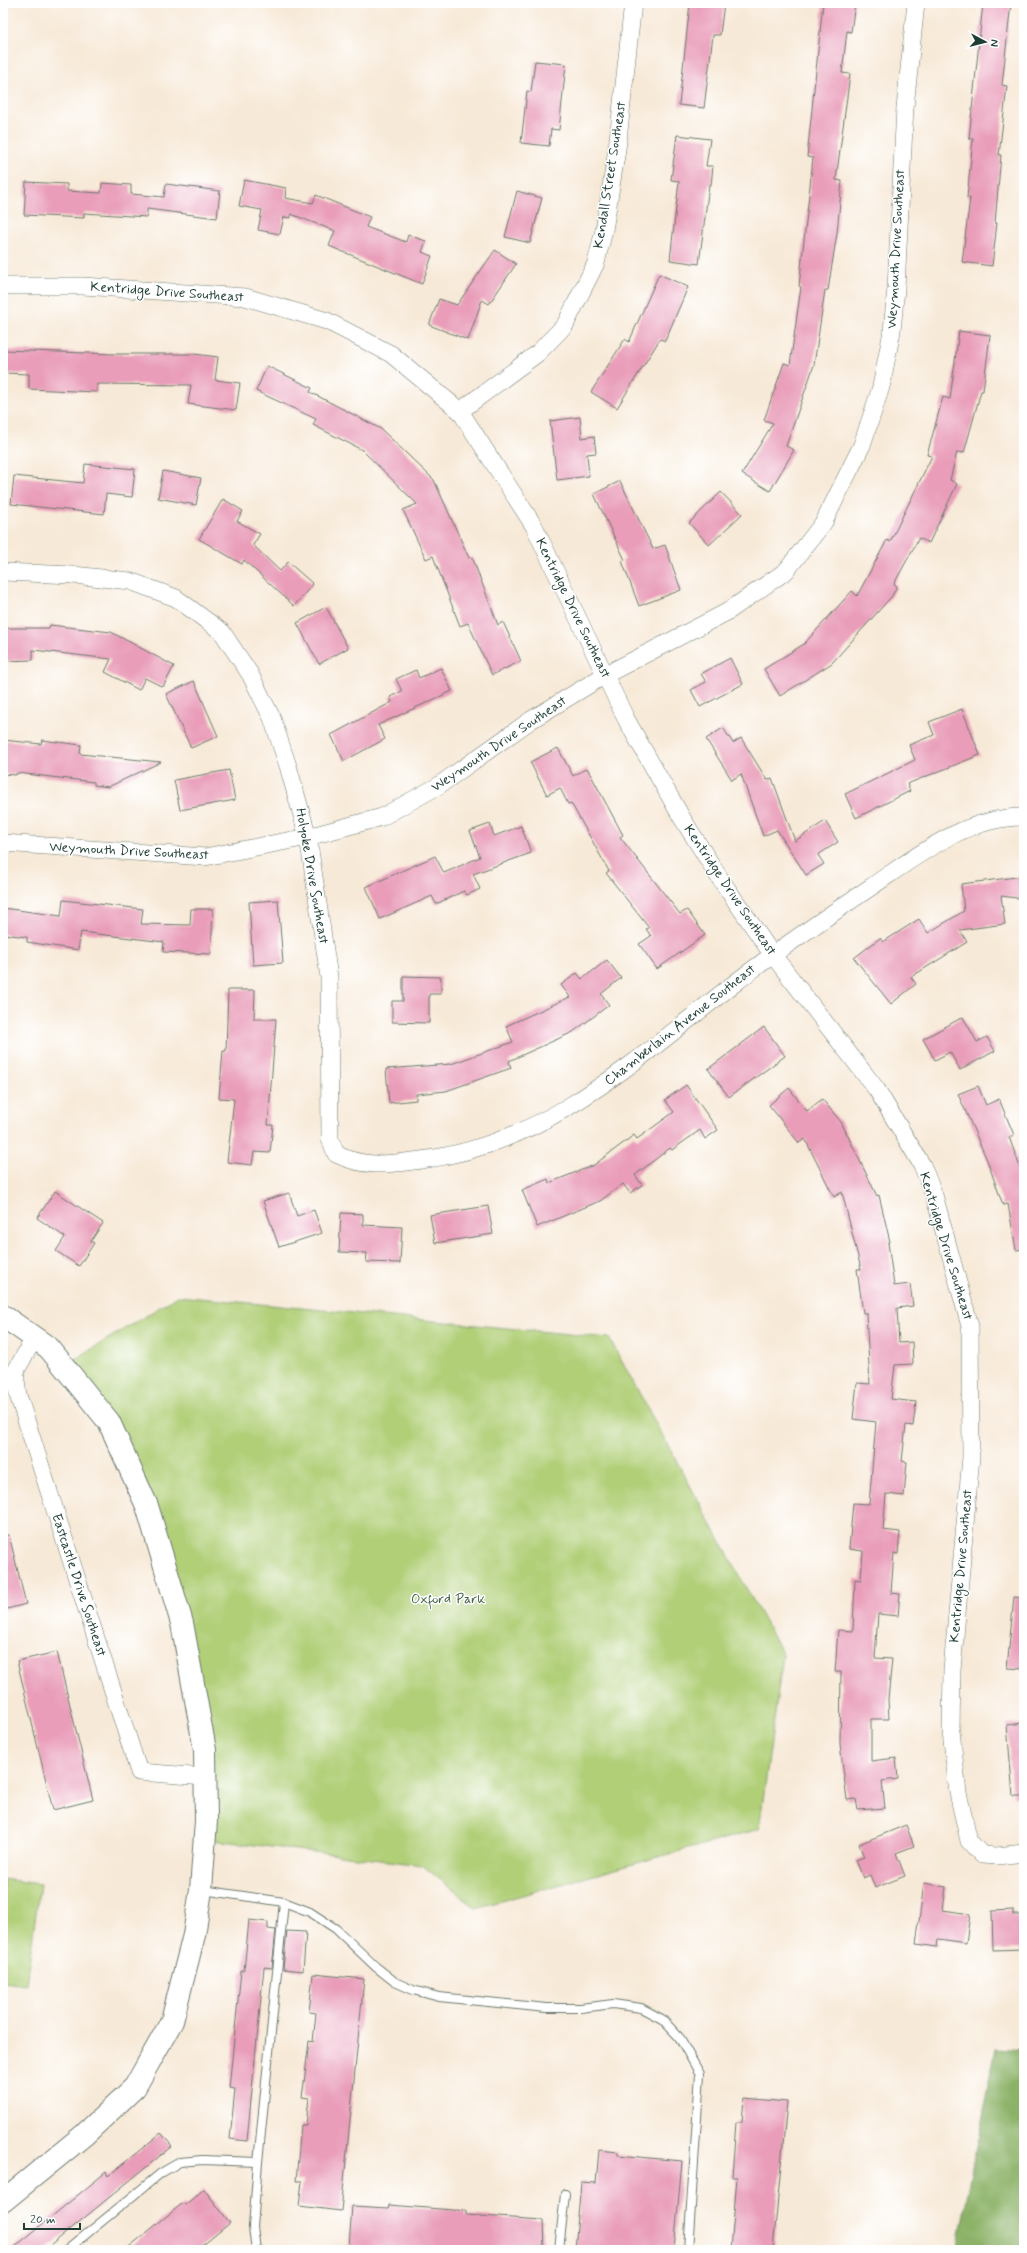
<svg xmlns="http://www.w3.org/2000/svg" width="1027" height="2253" viewBox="0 0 1027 2253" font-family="Mynerve,sans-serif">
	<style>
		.green { fill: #b0cf77; stroke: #688656 }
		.forest { fill: #8cb268; stroke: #56784e }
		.building { fill: #e99db9 }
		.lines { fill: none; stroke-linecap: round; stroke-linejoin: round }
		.lane-casing { stroke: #6b796d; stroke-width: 10 }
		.street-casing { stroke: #6b796d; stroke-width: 18 }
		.secondary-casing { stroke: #6b796d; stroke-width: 24 }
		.lane { stroke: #fff; stroke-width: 8 }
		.street { stroke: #fff; stroke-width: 17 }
		.secondary { stroke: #fff; stroke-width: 22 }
		.labels { text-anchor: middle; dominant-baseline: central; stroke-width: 3; stroke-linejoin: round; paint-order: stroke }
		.street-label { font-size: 14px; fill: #1f3d34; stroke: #fff }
		.park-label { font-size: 14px; fill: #436245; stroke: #fff }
	</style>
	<rect width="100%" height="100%" fill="#fff"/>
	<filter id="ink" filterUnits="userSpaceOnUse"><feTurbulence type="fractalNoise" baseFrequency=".025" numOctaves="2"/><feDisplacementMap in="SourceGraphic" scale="8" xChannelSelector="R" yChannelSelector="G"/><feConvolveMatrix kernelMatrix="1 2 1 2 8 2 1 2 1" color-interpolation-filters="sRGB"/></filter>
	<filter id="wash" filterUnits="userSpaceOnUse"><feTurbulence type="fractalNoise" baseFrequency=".012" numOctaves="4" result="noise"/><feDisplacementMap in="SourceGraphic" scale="16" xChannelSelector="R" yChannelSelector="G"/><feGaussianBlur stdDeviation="0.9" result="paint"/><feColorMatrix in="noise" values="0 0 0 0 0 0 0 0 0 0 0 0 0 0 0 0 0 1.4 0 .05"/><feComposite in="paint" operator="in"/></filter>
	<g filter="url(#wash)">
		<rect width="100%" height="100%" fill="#f7e9d7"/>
		<!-- green -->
		<g class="green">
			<path d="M 178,1296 L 609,1338 L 783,1655 L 759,1829 L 476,1908 L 422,1865 L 205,1839 L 205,1777 L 147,1506 L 64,1366 Z"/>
			<path d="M 3,1879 L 40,1884 L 26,1985 L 3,1982 Z"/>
		</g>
		<!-- forest -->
		<path class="forest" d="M 996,2048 L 1024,2050 L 1024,2250 L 957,2250 Z"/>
		<g id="blocks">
			<!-- building -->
			<g class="building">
				<path d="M 690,3 L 724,3 L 720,35 L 713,35 L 704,108 L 679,105 Z"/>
				<path d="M 823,3 L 855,3 L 851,32 L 847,31 L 842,73 L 850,74 L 836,180 L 842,181 L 837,233 L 828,290 L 825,290 L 814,365 L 786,446 L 794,450 L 770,491 L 742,474 L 773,423 L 764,420 L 784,363 L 790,365 L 801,287 L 799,286 L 813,158 L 807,157 Z"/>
				<path d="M 983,3 L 1011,3 L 1002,85 L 1007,86 L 999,155 L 1001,155 L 995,223 L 997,223 L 992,266 L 962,262 L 970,198 L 967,198 L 973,139 L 969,139 Z"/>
				<path d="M 535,61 L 566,64 L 559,130 L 551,129 L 549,146 L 521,143 L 527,91 L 531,92 Z"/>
				<path d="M 677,135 L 710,139 L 706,166 L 713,166 L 711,185 L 709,185 L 699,264 L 670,260 L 679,181 L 671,180 Z"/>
				<path d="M 244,180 L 286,188 L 285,198 L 313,203 L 316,195 L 370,217 L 366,227 L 406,242 L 408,235 L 426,241 L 422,252 L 432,256 L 422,284 L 329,246 L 335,231 L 291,214 L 291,218 L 284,217 L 280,234 L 258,230 L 262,210 L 239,206 Z"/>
				<path d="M 26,182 L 67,184 L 67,191 L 101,193 L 102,183 L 131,185 L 131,194 L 164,197 L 166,184 L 220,191 L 217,218 L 147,209 L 147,217 L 84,213 L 84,218 L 24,215 Z"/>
				<path d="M 517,191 L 542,198 L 530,243 L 505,237 Z"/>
				<path d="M 495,250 L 516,264 L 489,304 L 482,300 L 468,340 L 429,325 L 439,299 L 457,305 Z"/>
				<path d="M 659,274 L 688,287 L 665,341 L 660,339 L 617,408 L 591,392 L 625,339 L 629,342 Z"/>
				<path d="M 959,331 L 990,335 L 983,391 L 981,391 L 964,453 L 957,452 L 950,480 L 957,484 L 929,543 L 919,538 L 894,584 L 897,586 L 892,596 L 832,663 L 780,696 L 764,669 L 804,644 L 852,591 L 857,596 L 887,540 L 890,542 L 932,456 L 927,455 L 943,397 L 950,399 Z"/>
				<path d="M 3,350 L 114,354 L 194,354 L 218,357 L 215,380 L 240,383 L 236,410 L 188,404 L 191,385 L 97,384 L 97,392 L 29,389 L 29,374 L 3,373 Z"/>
				<path d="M 267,366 L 312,388 L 310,392 L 381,429 L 434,480 L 469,558 L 472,557 L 498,625 L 503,622 L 521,661 L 492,675 L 468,623 L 460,626 L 433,556 L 426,559 L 403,510 L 417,504 L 362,450 L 313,425 L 316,419 L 256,391 Z"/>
				<path d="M 580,417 L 582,438 L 594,436 L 596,453 L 587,454 L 589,476 L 557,480 L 550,421 Z"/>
				<path d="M 85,464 L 135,469 L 132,497 L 106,494 L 104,514 L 11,504 L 14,476 L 83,483 Z"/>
				<path d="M 163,471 L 201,478 L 196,505 L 158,498 Z"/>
				<path d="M 620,481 L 653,549 L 665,545 L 681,590 L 639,606 L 622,561 L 625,560 L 594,494 Z"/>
				<path d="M 721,492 L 742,514 L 709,545 L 689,523 Z"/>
				<path d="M 223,499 L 243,511 L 237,521 L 260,534 L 253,545 L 280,571 L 288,562 L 313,584 L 294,606 L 244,560 L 242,564 L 199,539 Z"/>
				<path d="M 326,607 L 348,648 L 319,664 L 297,623 Z"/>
				<path d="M 50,625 L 111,632 L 174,666 L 163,687 L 145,678 L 139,690 L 105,672 L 111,659 L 33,650 L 33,660 L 3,661 L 3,628 L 49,628 Z"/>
				<path d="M 730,658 L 743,684 L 700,707 L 691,690 L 706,682 L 701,674 Z"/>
				<path d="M 441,668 L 452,691 L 378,725 L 385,739 L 344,761 L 331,735 L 392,702 L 390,697 L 402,691 L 396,679 L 416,670 L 419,678 Z"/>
				<path d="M 194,681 L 218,736 L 191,748 L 166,694 Z"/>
				<path d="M 962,709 L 980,755 L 907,784 L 910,791 L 856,818 L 845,794 L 915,760 L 909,745 L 934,735 L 929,722 Z"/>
				<path d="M 723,728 L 733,743 L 741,738 L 767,780 L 772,778 L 795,841 L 825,821 L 838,842 L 818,855 L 824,864 L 806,875 L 777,830 L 763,836 L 741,774 L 732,780 L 706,739 Z"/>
				<path d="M 3,740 L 41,744 L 42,740 L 81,745 L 80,754 L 161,762 L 108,787 L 94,785 L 94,782 L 17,773 L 16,775 L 3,774 Z"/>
				<path d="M 558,748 L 573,776 L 587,768 L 623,835 L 620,837 L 680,914 L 687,910 L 705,935 L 657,969 L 639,944 L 651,936 L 646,929 L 649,928 L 606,873 L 609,871 L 571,803 L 568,804 L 560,788 L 547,795 L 530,762 Z"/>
				<path d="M 229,770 L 235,800 L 180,810 L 174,780 Z"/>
				<path d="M 490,824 L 494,836 L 521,826 L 531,853 L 473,874 L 480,889 L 467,895 L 464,891 L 436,904 L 432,896 L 380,919 L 366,887 L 435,856 L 444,873 L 480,857 L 470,831 Z"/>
				<path d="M 1024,876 L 1024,899 L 1001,896 L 1005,924 L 960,930 L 967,942 L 911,977 L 916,984 L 891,1004 L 854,958 L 880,938 L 883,942 L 919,919 L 928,933 L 964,911 L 961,884 Z"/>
				<path d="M 63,900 L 143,909 L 141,924 L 190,925 L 191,909 L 213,909 L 211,954 L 163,952 L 164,942 L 81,932 L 78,950 L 27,942 L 27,937 L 3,934 L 3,908 L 61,916 Z"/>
				<path d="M 278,900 L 283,963 L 253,965 L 249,902 Z"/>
				<path d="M 607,960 L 621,978 L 601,994 L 609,1005 L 573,1032 L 509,1061 L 511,1068 L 446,1091 L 416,1094 L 416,1100 L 389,1103 L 386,1069 L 451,1064 L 513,1042 L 506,1026 L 570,997 L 561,985 L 577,973 L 582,979 Z"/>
				<path d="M 403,976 L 441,977 L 441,994 L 429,994 L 429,1023 L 392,1022 L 392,1001 L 403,1001 Z"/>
				<path d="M 228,990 L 255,990 L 254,1019 L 276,1019 L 268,1125 L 273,1125 L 270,1153 L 254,1152 L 252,1165 L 227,1162 L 234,1099 L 219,1098 L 223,1051 L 226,1051 Z"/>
				<path d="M 963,1017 L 977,1042 L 987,1037 L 995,1051 L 960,1070 L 950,1052 L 935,1060 L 923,1039 Z"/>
				<path d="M 764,1027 L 785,1056 L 729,1097 L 708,1069 Z"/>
				<path d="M 686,1085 L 718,1130 L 705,1139 L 700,1130 L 672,1150 L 670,1148 L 635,1175 L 642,1185 L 630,1193 L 623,1184 L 600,1201 L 537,1227 L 522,1190 L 548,1179 L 549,1183 L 594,1165 L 634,1135 L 637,1139 L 674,1112 L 665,1100 Z"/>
				<path d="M 978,1086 L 986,1105 L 999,1099 L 1014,1135 L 1009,1137 L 1024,1178 L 1024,1249 L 1016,1250 L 1008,1204 L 1003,1205 L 987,1160 L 958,1094 Z"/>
				<path d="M 789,1088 L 807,1111 L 822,1099 L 841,1122 L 877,1196 L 879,1195 L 890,1242 L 888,1243 L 894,1286 L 910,1284 L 913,1306 L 897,1308 L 899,1343 L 912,1342 L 913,1364 L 895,1365 L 891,1399 L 916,1402 L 913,1426 L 906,1425 L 902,1461 L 907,1462 L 904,1496 L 886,1494 L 883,1530 L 900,1532 L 898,1554 L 894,1553 L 891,1593 L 900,1594 L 898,1616 L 878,1614 L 875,1658 L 892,1659 L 888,1699 L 889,1719 L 871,1719 L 871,1761 L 896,1758 L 898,1779 L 882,1781 L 885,1808 L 858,1810 L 856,1799 L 847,1800 L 840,1744 L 841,1672 L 835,1672 L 838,1630 L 853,1631 L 855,1579 L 861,1580 L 863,1551 L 849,1549 L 853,1503 L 869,1504 L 876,1422 L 853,1419 L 857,1383 L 870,1384 L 866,1313 L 863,1313 L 857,1269 L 861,1269 L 842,1192 L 834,1197 L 805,1139 L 799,1143 L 769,1105 Z"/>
				<path d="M 55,1191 L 103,1223 L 91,1241 L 94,1243 L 79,1266 L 56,1251 L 65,1237 L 37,1218 Z"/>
				<path d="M 289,1193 L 297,1216 L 314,1210 L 322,1233 L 279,1247 L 263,1201 Z"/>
				<path d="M 488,1206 L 493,1234 L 435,1243 L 430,1215 Z"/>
				<path d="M 341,1213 L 363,1214 L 363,1225 L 402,1227 L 400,1263 L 366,1262 L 367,1253 L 339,1252 Z"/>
				<path d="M 3,1535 L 9,1535 L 26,1604 L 3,1610 Z"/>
				<path d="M 1014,1597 L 1024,1598 L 1024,1669 L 1007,1668 Z"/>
				<path d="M 57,1652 L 93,1800 L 53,1810 L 17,1661 Z"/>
				<path d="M 1024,1723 L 1024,1796 L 1013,1796 L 1007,1725 Z"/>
				<path d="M 906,1825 L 914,1846 L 896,1853 L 905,1876 L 875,1888 L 870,1875 L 863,1878 L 856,1860 L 864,1857 L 859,1844 Z"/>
				<path d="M 924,1883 L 946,1887 L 943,1910 L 970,1914 L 966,1943 L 938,1939 L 937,1947 L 916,1944 Z"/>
				<path d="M 1013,1910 L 1013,1915 L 1024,1915 L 1024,1949 L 993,1950 L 992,1911 Z"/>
				<path d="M 249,1920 L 268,1922 L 268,1929 L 276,1930 L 272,1968 L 264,1967 L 247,2141 L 230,2139 L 235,2089 L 229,2088 L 241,1971 L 244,1971 Z"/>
				<path d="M 287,1931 L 306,1932 L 303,1971 L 283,1969 Z"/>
				<path d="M 313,1974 L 364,1979 L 341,2211 L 299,2206 L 302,2181 L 296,2181 L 301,2125 L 306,2125 L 309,2098 L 302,2097 L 304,2083 L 309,2041 L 313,2042 L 316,2013 L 309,2012 Z"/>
				<path d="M 744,2098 L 787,2102 L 773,2250 L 731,2250 L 737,2177 L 732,2177 L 736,2122 L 742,2122 Z"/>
				<path d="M 161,2133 L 172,2146 L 45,2250 L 11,2250 L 106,2172 L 108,2176 Z"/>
				<path d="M 599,2150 L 618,2152 L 618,2155 L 682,2161 L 674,2250 L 575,2250 L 581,2182 L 596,2183 Z"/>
				<path d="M 204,2189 L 230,2223 L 197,2250 L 125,2250 L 183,2203 L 185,2205 Z"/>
				<path d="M 389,2205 L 466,2211 L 466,2215 L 543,2220 L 544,2250 L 373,2250 L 373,2248 L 349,2246 L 352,2206 L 388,2208 Z"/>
			</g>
		</g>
	</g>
	<g filter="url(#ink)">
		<use href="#blocks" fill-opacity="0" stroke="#6b796d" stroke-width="1"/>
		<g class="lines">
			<!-- lane casing -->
			<g class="lane-casing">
				<g id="lane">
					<path d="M 284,1902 L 310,1912 L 336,1929 L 376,1967 L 395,1982 L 413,1990 L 439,1997 L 546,2008 L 581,2008 L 613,2004 L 641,2008 L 662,2019 L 679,2037 L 700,2074 L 688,2250"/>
					<path d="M 67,2250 L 161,2173 L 180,2162 L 202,2160 L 258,2162 L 284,1902 L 203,1890"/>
					<path d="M 256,2250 L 253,2227 L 258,2162"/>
					<path d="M 559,2250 L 565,2194"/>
				</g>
			</g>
			<!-- street casing -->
			<g class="street-casing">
				<g id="street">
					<path d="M 3,286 L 83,286 L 245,297 L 327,321 L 391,354 L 460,411 L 534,526 L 626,719 L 682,818 L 719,877 L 772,954 L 877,1090 L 922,1165 L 934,1195 L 970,1326 L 971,1457 L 952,1670 L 951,1731 L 958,1793 L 969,1841 L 982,1855 L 997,1856 L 1024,1853"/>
					<path d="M 460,411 L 538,353 L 565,325 L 596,263 L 604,230 L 617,149 L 633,3"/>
					<path d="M 3,572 L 73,575 L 130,581 L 176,598 L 222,632 L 250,674 L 272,718 L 288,766 L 308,837 L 329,977 L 330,1139 L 336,1154 C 366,1169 390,1164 421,1160 C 547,1145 639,1057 735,983 C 779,949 825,918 871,887 C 918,855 965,817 1024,817"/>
					<path d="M 3,843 L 205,857 L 308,837 L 382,817 L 438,786 L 531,720 L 605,675 L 727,612 L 786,571 L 824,522 L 862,445 L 881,387 L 892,331 L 896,288 L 905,107 L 916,3"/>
					<path d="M 35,1337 L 15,1372 L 18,1395 L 139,1772 L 205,1777"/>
				</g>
			</g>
			<!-- secondary casing -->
			<g class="secondary-casing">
				<path id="secondary" d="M 3,1316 L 49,1348 L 109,1422 L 147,1506 L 182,1623 L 205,1750 L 206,1821 L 201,1890 L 194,1935 L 172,2021 L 135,2087 L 84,2135 L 3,2201"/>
			</g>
			<!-- lane -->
			<use href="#lane" class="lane"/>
			<!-- street -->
			<use href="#street" class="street"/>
			<!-- secondary -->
			<use href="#secondary" class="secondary"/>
		</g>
	</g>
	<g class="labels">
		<!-- street labels -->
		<g class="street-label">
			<text transform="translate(610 175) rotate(-81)">Kendall Street Southeast</text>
			<text transform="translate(896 249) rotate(-87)">Weymouth Drive Southeast</text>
			<text transform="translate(167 292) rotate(4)">Kentridge Drive Southeast</text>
			<text transform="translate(573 608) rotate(64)">Kentridge Drive Southeast</text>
			<text transform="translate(499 744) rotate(-34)">Weymouth Drive Southeast</text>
			<text transform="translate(129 851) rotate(3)">Weymouth Drive Southeast</text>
			<text transform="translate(312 876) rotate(80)">Holyoke Drive Southeast</text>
			<text transform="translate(730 890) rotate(56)">Kentridge Drive Southeast</text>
			<text transform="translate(680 1025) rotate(-38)">Chamberlain Avenue Southeast</text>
			<text transform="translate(946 1246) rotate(73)">Kentridge Drive Southeast</text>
			<text transform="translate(961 1566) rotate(-85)">Kentridge Drive Southeast</text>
			<text transform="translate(79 1585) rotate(72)">Eastcastle Drive Southeast</text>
		</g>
		<!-- park labels -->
		<g class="park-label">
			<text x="448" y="1599">Oxford Park</text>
		</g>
	</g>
	<!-- margin -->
	<rect width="1027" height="2253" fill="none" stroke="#fff" stroke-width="16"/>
	<!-- north arrow -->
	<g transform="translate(985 42) rotate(97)" stroke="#ffffff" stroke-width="3" paint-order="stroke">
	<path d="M0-3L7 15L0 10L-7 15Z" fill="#1f3d34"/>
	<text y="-6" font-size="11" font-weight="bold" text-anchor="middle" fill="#1f3d34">N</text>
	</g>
	<!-- scale -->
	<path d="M24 2223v6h56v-6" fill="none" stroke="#1f3d34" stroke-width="2"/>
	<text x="30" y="2223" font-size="12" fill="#1f3d34" stroke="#ffffff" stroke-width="3" paint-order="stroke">20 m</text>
</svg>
